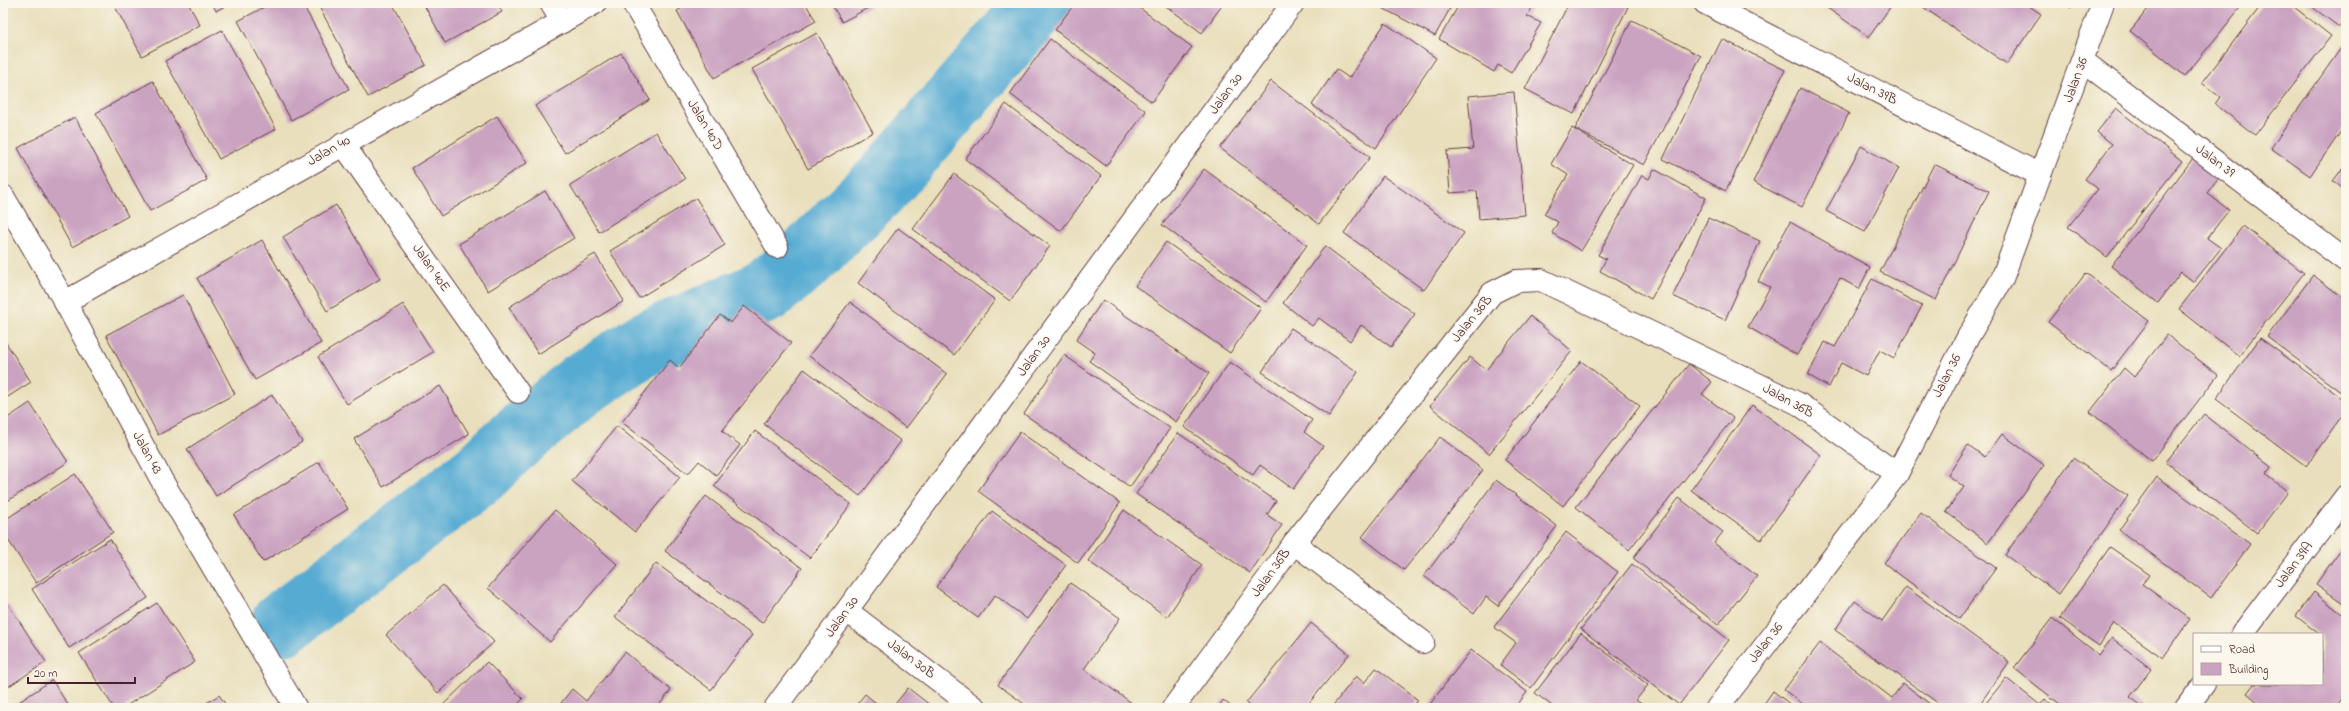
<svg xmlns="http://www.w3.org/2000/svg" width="2349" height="711" viewBox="0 0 2349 711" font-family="'Indie Flower',sans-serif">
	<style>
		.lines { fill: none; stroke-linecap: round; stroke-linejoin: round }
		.river { stroke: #57abd3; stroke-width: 64 }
		.building { fill: #caa3c1 }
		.minor-casing { stroke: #623c41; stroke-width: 24 }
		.minor { stroke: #fff; stroke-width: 22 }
		.labels { text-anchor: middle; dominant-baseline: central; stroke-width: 3; stroke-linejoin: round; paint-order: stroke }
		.street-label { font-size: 14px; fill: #4a1f2b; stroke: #fbf7ec }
	</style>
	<rect width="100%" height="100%" fill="#fbf7ec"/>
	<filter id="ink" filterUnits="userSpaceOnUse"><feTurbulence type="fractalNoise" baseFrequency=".025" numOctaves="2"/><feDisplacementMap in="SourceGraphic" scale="8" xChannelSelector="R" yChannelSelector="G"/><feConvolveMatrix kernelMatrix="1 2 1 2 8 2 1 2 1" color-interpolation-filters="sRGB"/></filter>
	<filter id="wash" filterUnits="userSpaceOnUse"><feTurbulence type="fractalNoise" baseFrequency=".012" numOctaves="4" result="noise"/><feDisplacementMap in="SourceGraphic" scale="16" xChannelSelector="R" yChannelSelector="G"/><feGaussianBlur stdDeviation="0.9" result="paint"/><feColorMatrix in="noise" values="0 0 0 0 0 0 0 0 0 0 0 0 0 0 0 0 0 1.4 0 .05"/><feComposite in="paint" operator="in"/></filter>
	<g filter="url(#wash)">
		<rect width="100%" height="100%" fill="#e9dfbc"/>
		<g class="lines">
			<!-- river -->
			<path class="river" d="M 282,624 L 479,474 L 509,445 L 581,385 L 648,342 L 766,291 L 805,259 L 884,182 L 1039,3"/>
		</g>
		<g id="blocks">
			<!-- building -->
			<g class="building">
				<path d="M 113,3 L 188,3 L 200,25 L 142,56 Z"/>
				<path d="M 212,3 L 230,3 L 216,11 Z"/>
				<path d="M 272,3 L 302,3 L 349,89 L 291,120 L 238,21 Z"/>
				<path d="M 317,3 L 392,3 L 426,65 L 368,97 Z"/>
				<path d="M 423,3 L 497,3 L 502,12 L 445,43 Z"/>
				<path d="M 691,3 L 805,3 L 816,21 L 714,78 L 677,11 Z"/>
				<path d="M 831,3 L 877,3 L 842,22 Z"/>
				<path d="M 1075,3 L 1133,3 L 1192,47 L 1152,102 L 1055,30 Z"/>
				<path d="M 1162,3 L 1224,3 L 1202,33 Z"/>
				<path d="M 1373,3 L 1453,3 L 1435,36 Z"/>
				<path d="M 1460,3 L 1535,3 L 1527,16 L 1541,23 L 1511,73 L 1498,65 L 1494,72 L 1439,39 Z"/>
				<path d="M 1569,3 L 1620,3 L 1628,7 L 1574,114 L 1525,89 Z"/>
				<path d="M 1820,3 L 1893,3 L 1869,37 Z"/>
				<path d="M 1917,3 L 2025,3 L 2041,14 L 2007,64 Z"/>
				<path d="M 2063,3 L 2074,3 L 2071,8 Z"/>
				<path d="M 2153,3 L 2244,3 L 2185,76 L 2130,31 Z"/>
				<path d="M 2263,3 L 2289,3 L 2331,36 L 2255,135 L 2215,104 L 2220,97 L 2202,83 Z"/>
				<path d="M 2307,3 L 2346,3 L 2346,18 L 2339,27 Z"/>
				<path d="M 1632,20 L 1701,56 L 1644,165 L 1575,129 Z"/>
				<path d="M 1385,23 L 1436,58 L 1376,148 L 1312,105 L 1336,69 L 1349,78 Z"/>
				<path d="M 222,30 L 276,129 L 219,159 L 165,61 Z"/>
				<path d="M 817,33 L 873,132 L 808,169 L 752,69 Z"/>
				<path d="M 1050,39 L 1146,111 L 1106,166 L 1010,94 Z"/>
				<path d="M 1722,39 L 1785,70 L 1726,191 L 1663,159 Z"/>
				<path d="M 2343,45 L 2346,47 L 2346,129 L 2344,127 L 2310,176 L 2271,148 Z"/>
				<path d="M 621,53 L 650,100 L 565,153 L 535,106 Z"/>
				<path d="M 153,81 L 207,180 L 150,211 L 96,113 Z"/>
				<path d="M 1271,81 L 1370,157 L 1319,224 L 1220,148 Z"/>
				<path d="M 1800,88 L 1849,113 L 1802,207 L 1753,182 Z"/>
				<path d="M 1514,92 L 1525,215 L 1479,219 L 1477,191 L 1450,193 L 1447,151 L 1473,149 L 1468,96 Z"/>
				<path d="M 1006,104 L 1101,176 L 1061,231 L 965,159 Z"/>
				<path d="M 2116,108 L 2182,161 L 2107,257 L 2068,227 L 2098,189 L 2085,179 L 2112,144 L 2097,132 Z"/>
				<path d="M 497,116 L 527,163 L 441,216 L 412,168 Z"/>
				<path d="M 75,117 L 128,216 L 72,247 L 18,148 Z"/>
				<path d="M 1572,128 L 1633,165 L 1581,251 L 1552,233 L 1558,222 L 1544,214 L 1568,175 L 1551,164 Z"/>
				<path d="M 656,132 L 685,179 L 599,232 L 570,185 Z"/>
				<path d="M 1861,146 L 1899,168 L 1865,232 L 1826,211 Z"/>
				<path d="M 2194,157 L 2219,177 L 2207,193 L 2229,210 L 2207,238 L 2221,248 L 2194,282 L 2181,272 L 2158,303 L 2111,266 Z"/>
				<path d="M 1934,164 L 1989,191 L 1936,300 L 1880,272 Z"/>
				<path d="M 2346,164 L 2346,191 L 2333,181 Z"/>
				<path d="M 1204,169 L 1307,245 L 1266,302 L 1162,225 Z"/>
				<path d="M 1654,169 L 1706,198 L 1651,299 L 1600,271 L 1606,259 L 1598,255 L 1642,175 L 1649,179 Z"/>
				<path d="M 954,174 L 1050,246 L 1010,301 L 913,229 Z"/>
				<path d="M 1383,176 L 1464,233 L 1424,290 L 1344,233 Z"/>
				<path d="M 545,191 L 574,238 L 488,291 L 459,244 Z"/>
				<path d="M 696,198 L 725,245 L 639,298 L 610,251 Z"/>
				<path d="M 336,205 L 380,279 L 327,311 L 283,237 Z"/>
				<path d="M 1708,218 L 1760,241 L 1725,320 L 1673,296 Z"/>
				<path d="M 1790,222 L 1870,267 L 1859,289 L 1840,278 L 1797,355 L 1748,327 L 1770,287 L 1758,281 Z"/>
				<path d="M 2243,226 L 2304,273 L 2239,356 L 2179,309 Z"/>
				<path d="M 898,228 L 995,300 L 954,355 L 858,283 Z"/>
				<path d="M 262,240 L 321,343 L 255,380 L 197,278 Z"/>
				<path d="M 1166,242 L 1261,308 L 1230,353 L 1135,286 Z"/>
				<path d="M 1325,246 L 1415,314 L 1391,347 L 1361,325 L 1350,341 L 1319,318 L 1312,326 L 1283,303 Z"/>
				<path d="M 595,254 L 624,301 L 538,354 L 509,307 Z"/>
				<path d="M 2086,273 L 2149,321 L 2111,371 L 2048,322 Z"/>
				<path d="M 2313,275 L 2346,300 L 2346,396 L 2267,337 Z"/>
				<path d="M 1872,279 L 1922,306 L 1894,358 L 1880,350 L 1866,376 L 1841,363 L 1829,387 L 1808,375 L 1825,342 L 1835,347 Z"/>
				<path d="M 183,295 L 235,394 L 158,435 L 106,335 Z"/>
				<path d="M 1103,300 L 1209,373 L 1176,422 L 1089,361 L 1095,353 L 1076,340 Z"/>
				<path d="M 850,302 L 947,374 L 906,428 L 809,356 Z"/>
				<path d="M 403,304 L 433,352 L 347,404 L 318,357 Z"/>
				<path d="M 744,306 L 791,343 L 722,431 L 740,445 L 716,475 L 699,461 L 688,474 L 622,422 L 670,360 L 679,368 L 720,315 L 731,323 Z"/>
				<path d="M 1530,316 L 1572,351 L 1489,454 L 1430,406 L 1470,357 L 1486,370 Z"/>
				<path d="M 1291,328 L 1358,372 L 1329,416 L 1262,372 Z"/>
				<path d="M 2167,335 L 2218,375 L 2152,461 L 2090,412 L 2124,368 L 2134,377 Z"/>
				<path d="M 3,338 L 31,382 L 3,400 Z"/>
				<path d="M 2260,338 L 2346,401 L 2346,410 L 2306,466 L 2216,399 Z"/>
				<path d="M 1064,355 L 1170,428 L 1130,487 L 1024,414 Z"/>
				<path d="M 1581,361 L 1640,406 L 1563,506 L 1505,460 Z"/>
				<path d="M 1230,362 L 1312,420 L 1304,432 L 1323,446 L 1293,489 L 1260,465 L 1253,475 L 1184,427 Z"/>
				<path d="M 1689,364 L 1712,382 L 1702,394 L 1733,418 L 1629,550 L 1576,507 Z"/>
				<path d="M 804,369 L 901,441 L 860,496 L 764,424 Z"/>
				<path d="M 440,386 L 469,434 L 383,487 L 354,439 Z"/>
				<path d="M 272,395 L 302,442 L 216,496 L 187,449 Z"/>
				<path d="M 30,403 L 68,462 L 3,504 L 3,421 Z"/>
				<path d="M 1752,405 L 1821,455 L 1761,540 L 1691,490 Z"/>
				<path d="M 2204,414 L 2271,467 L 2266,474 L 2288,492 L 2257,533 L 2166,462 Z"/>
				<path d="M 617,426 L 680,477 L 635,532 L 572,481 Z"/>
				<path d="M 755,431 L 851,504 L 810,558 L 714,486 Z"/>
				<path d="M 1020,432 L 1120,503 L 1078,563 L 978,491 Z"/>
				<path d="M 1178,433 L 1276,501 L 1267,515 L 1282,525 L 1250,573 L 1136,494 Z"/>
				<path d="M 2002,434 L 2044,465 L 1988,543 L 1946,512 L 1964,487 L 1948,475 L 1968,445 L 1985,457 Z"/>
				<path d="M 1440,437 L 1483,470 L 1404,570 L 1362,537 Z"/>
				<path d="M 2073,458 L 2128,496 L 2059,594 L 2005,555 Z"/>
				<path d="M 319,462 L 348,509 L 263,562 L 234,515 Z"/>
				<path d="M 75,474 L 113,532 L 36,583 L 3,532 L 3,521 Z"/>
				<path d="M 2157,477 L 2250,544 L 2211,598 L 2119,530 Z"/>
				<path d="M 1496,480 L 1557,526 L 1498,606 L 1486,597 L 1474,614 L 1424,576 Z"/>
				<path d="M 706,496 L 802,568 L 762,623 L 665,551 Z"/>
				<path d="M 1679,498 L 1723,532 L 1714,543 L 1757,576 L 1718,625 L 1633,558 Z"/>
				<path d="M 555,510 L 617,564 L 550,642 L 488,588 Z"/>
				<path d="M 1124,510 L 1202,565 L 1167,617 L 1088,561 Z"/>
				<path d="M 992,511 L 1066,565 L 1027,619 L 995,595 L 978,618 L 936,587 Z"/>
				<path d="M 1921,513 L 1996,568 L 1959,619 L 1884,563 Z"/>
				<path d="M 1566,532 L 1618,572 L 1531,688 L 1500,665 L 1516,643 L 1494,627 Z"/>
				<path d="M 110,539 L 148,598 L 69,648 L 32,589 Z"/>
				<path d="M 2346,542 L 2346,605 L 2316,584 Z"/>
				<path d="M 2110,547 L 2150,575 L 2142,584 L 2190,619 L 2163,658 L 2114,623 L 2099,646 L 2060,618 Z"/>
				<path d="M 656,563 L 752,635 L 711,690 L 615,617 Z"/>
				<path d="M 1632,564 L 1729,640 L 1679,705 L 1581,629 Z"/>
				<path d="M 1070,583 L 1120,618 L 1084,669 L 1136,706 L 1135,708 L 1030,708 L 998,685 Z"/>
				<path d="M 443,585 L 494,642 L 438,693 L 386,635 Z"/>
				<path d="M 1906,587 L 2009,662 L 1977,708 L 1945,708 L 1835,630 L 1855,601 L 1882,621 Z"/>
				<path d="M 2314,592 L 2346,617 L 2346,693 L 2335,708 L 2265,708 L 2247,693 L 2254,684 L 2322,684 L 2322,634 L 2319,634 L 2296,616 Z"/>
				<path d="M 157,603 L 195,662 L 123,708 L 114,708 L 79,653 Z"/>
				<path d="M 8,604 L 46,662 L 3,690 L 3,607 Z"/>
				<path d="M 2052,618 L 2099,655 L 2112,638 L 2151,669 L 2130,697 L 2145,708 L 2065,708 L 2014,668 Z"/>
				<path d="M 1311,623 L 1349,654 L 1305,708 L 1251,708 L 1246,703 Z"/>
				<path d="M 1581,633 L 1648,685 L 1636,700 L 1647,708 L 1555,708 L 1535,693 Z"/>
				<path d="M 1820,643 L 1892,698 L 1903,683 L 1935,708 L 1808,708 L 1784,690 Z"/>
				<path d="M 1471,650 L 1527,692 L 1515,708 L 1427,708 Z"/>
				<path d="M 625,652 L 671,690 L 657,708 L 557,708 L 572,689 L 586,701 Z"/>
				<path d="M 487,662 L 523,699 L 514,708 L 440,708 Z"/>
				<path d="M 1376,668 L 1418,700 L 1412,708 L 1331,708 L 1356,676 L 1364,683 Z"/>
				<path d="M 2006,678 L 2040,705 L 2045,699 L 2056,708 L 1982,708 Z"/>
				<path d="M 52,680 L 70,708 L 10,708 Z"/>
				<path d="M 908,688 L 930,705 L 927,708 L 892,708 Z"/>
				<path d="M 1773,691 L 1795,708 L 1761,708 Z"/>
				<path d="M 865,694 L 882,708 L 854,708 Z"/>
				<path d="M 219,695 L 228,708 L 199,708 Z"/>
				<path d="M 1223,700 L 1233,708 L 1218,708 Z"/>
			</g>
		</g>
	</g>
	<g filter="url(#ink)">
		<use href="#blocks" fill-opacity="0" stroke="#623c41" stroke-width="1"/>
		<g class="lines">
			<!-- minor casing -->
			<g class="minor-casing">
				<g id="minor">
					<path d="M 551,3 L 562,22"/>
					<path d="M 633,3 L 777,247"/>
					<path d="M 1705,3 L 2040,175"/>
					<path d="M 2083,61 L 2346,261"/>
					<path d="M 343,144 L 518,392"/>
					<path d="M 3,196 L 65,302 L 161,479 L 296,708"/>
					<path d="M 65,302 L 595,3"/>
					<path d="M 1294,543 L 1423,642"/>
					<path d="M 847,611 L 975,708"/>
					<path d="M 2242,634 L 2346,496"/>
					<path d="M 775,708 L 1293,3"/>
					<path d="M 1173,708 L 1294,543 L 1492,293 L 1516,281 L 1541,280 L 1799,404 L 1897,474"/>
					<path d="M 1717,708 L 1897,474 L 1968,337 L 2002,279 L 2103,3"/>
					<path d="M 2186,708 L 2204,684"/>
				</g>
			</g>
			<!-- minor -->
			<use href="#minor" class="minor"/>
		</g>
	</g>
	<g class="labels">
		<!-- street labels -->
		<g class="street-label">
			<text transform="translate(2076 80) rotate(-70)">Jalan 36</text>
			<text transform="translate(1872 89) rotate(27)">Jalan 39B</text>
			<text transform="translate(1226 94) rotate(-54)">Jalan 30</text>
			<text transform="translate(705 125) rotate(59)">Jalan 40D</text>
			<text transform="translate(329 151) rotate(-30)">Jalan 40</text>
			<text transform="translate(2215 161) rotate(37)">Jalan 39</text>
			<text transform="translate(431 268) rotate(55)">Jalan 40E</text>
			<text transform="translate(1472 319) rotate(-51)">Jalan 36B</text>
			<text transform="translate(1034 356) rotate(-54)">Jalan 30</text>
			<text transform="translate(1947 376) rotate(-63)">Jalan 36</text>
			<text transform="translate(1788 401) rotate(29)">Jalan 36B</text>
			<text transform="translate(147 453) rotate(61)">Jalan 43</text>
			<text transform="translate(2294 565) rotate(-53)">Jalan 39A</text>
			<text transform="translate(1271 573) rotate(-54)">Jalan 36B</text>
			<text transform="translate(842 617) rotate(-54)">Jalan 30</text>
			<text transform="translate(1766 643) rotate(-52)">Jalan 36</text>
			<text transform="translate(911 659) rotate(37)">Jalan 30B</text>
		</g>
	</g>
	<!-- margin -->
	<rect width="2349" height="711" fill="none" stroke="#fbf7ec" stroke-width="16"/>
	<!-- legend -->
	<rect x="2193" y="633" width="130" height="52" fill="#fbf7ec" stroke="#b4a19f"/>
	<rect x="2201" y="646" width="20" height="6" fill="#ffffff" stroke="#b4a19f"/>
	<text x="2229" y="653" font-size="12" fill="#4a1f2b">Road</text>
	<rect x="2201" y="663" width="20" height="12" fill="#caa3c1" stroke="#b4a19f"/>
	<text x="2229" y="673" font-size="12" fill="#4a1f2b">Building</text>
	<!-- scale -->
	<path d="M28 677v6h107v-6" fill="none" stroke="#4a1f2b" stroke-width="2"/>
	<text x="34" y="677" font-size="12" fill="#4a1f2b" stroke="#fbf7ec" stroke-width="3" paint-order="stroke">20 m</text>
</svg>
